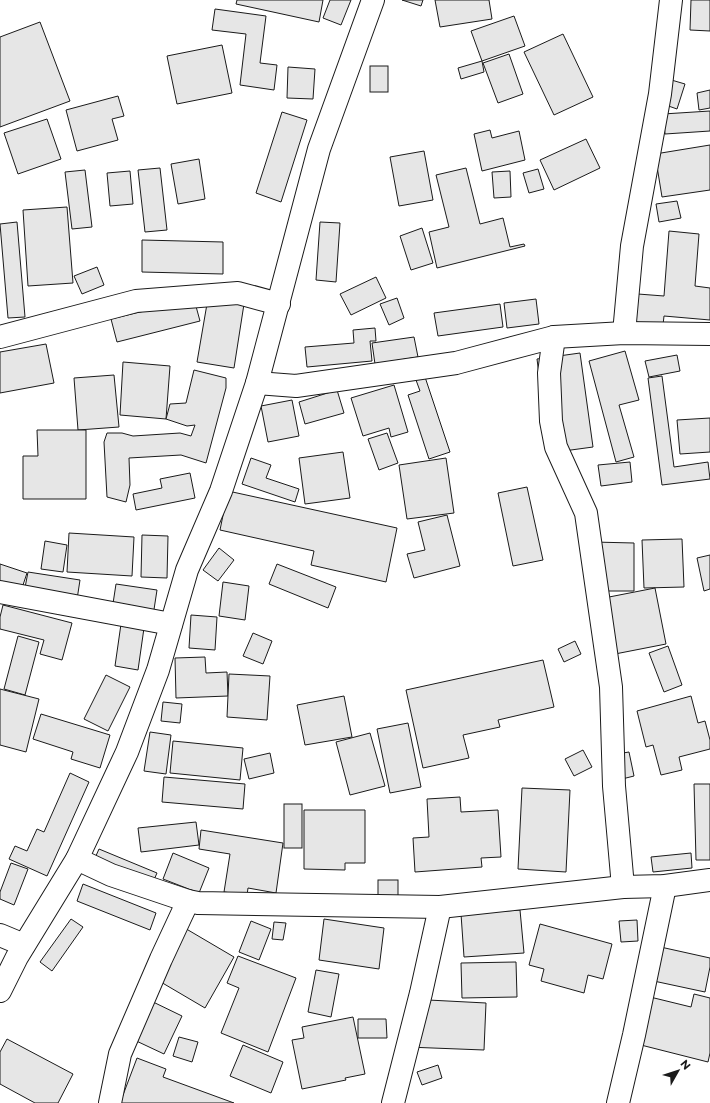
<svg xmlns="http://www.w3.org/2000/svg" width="710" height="1103" viewBox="0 0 710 1103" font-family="Montserrat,sans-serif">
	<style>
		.building { fill: #e6e6e6; stroke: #1a1a1a }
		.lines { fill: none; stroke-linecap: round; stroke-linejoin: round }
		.minor-casing { stroke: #1a1a1a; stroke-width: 24 }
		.minor { stroke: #fff; stroke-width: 22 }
	</style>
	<rect width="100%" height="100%" fill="#fff"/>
	<!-- building -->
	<g class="building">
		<path d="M 237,0 L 323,0 L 319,22 L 236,4 Z"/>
		<path d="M 330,0 L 351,0 L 341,25 L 323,18 Z"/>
		<path d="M 402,0 L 423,0 L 421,6 Z"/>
		<path d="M 435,0 L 489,0 L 492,19 L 440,27 Z"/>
		<path d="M 691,0 L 710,0 L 710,31 L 690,30 Z"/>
		<path d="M 215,9 L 266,16 L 260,63 L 277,65 L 274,90 L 240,85 L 246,34 L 212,30 Z"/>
		<path d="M 514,16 L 525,46 L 482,61 L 471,31 Z"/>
		<path d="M 40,22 L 70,101 L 0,127 L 0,37 Z"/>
		<path d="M 563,34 L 593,97 L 554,115 L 524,52 Z"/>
		<path d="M 222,45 L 232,93 L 177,104 L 167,56 Z"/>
		<path d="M 509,54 L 523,94 L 498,103 L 483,63 Z"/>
		<path d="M 482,61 L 484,72 L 461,79 L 458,68 Z"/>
		<rect x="370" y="66" width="18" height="26"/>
		<path d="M 288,67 L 315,69 L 313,99 L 287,98 Z"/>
		<path d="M 668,79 L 685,84 L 677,109 L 660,103 Z"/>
		<path d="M 710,90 L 710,108 L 699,110 L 697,93 Z"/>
		<path d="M 118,96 L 124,116 L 112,119 L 118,140 L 77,151 L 66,110 Z"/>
		<path d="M 710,111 L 710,131 L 665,134 L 663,114 Z"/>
		<path d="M 282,112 L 307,120 L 281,202 L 256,193 Z"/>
		<path d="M 47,119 L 61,159 L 18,174 L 4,133 Z"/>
		<path d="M 490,130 L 492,138 L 519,131 L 525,160 L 482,171 L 474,134 Z"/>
		<path d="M 586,139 L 600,168 L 554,190 L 540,160 Z"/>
		<path d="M 710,145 L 710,190 L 662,197 L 655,154 Z"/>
		<path d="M 424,151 L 433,200 L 399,206 L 390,157 Z"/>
		<path d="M 199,159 L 205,199 L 178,204 L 171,164 Z"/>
		<path d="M 160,168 L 167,230 L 145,232 L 138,170 Z"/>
		<path d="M 466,168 L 480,224 L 503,218 L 510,247 L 524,244 L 525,246 L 437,268 L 429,232 L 449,227 L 436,175 Z"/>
		<path d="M 538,169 L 544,189 L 529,193 L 523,173 Z"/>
		<path d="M 85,170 L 92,227 L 72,229 L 65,172 Z"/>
		<path d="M 130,171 L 133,204 L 110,206 L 107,173 Z"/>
		<path d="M 510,171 L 511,197 L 494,198 L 492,172 Z"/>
		<path d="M 677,201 L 681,218 L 659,222 L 656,204 Z"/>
		<path d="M 67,207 L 73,283 L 28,286 L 23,210 Z"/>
		<path d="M 17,222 L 25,317 L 8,318 L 0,224 Z"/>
		<path d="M 320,222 L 340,223 L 336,282 L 316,280 Z"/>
		<path d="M 422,228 L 433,263 L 411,270 L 400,236 Z"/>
		<path d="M 669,231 L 699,234 L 695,286 L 710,288 L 710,320 L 664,316 L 663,325 L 635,322 L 638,294 L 664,296 Z"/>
		<path d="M 142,240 L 223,242 L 223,274 L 142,272 Z"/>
		<path d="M 97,267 L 104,285 L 82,294 L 74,276 Z"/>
		<path d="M 376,277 L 386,298 L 351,315 L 340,294 Z"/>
		<path d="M 208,298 L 244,304 L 234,368 L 197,362 Z"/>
		<path d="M 397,298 L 404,318 L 389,325 L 380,304 Z"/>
		<path d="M 194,299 L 200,321 L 117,342 L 111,319 Z"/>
		<path d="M 536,299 L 539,324 L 507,328 L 504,303 Z"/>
		<path d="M 500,304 L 503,327 L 438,336 L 434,313 Z"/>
		<path d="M 375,328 L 376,341 L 370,341 L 372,361 L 307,367 L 305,347 L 354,343 L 353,330 Z"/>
		<path d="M 414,337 L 418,357 L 375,364 L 372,343 Z"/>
		<path d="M 46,344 L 54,383 L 0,393 L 0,352 Z"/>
		<path d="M 625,351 L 639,400 L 619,405 L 634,457 L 616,462 L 589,361 Z"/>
		<path d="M 580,353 L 593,447 L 549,453 L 537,359 Z"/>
		<path d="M 677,355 L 680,371 L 649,377 L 645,361 Z"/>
		<path d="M 123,362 L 170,366 L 166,419 L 120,415 Z"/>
		<path d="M 194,370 L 226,378 L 226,388 L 206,463 L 181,455 L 129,458 L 130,485 L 126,502 L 107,497 L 104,442 L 107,433 L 122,433 L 133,436 L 180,433 L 191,436 L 195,425 L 187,426 L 166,419 L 170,404 L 186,403 Z"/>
		<path d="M 114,375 L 119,427 L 78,430 L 74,378 Z"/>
		<path d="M 662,376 L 674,467 L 708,462 L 710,479 L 662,485 L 648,378 Z"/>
		<path d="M 425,377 L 450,452 L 429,459 L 408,395 L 420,391 L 416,380 Z"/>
		<path d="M 394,385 L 408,432 L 391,437 L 389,428 L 363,436 L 351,398 Z"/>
		<path d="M 337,390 L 344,413 L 305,424 L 299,402 Z"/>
		<path d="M 292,400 L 299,436 L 268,442 L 261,406 Z"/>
		<path d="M 710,418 L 710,452 L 680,454 L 677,420 Z"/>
		<path d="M 37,430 L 86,430 L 86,499 L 23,499 L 23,456 L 38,456 Z"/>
		<path d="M 387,433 L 398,463 L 379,470 L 368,439 Z"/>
		<path d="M 343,452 L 350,498 L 305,504 L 299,458 Z"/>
		<path d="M 251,458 L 271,465 L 266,478 L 299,489 L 295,502 L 242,484 Z"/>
		<path d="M 446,458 L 454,513 L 407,519 L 399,465 Z"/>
		<path d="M 630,462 L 632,482 L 601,486 L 598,465 Z"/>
		<path d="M 190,473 L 195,498 L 136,510 L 133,494 L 162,488 L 160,479 Z"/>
		<path d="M 527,487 L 543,560 L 513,566 L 498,493 Z"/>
		<path d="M 228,491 L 397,528 L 386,582 L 311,565 L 314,551 L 220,530 Z"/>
		<path d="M 447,515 L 460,566 L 414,578 L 407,554 L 425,550 L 418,522 Z"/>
		<path d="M 69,533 L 134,537 L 132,576 L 67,572 Z"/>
		<path d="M 142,535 L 168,536 L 167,578 L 141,577 Z"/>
		<path d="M 682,539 L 684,587 L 644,588 L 642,540 Z"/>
		<path d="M 45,541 L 67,545 L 63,572 L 41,569 Z"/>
		<path d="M 593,542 L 634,543 L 634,591 L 593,591 Z"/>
		<path d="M 219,548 L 234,560 L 218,581 L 203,570 Z"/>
		<path d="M 710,555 L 710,589 L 704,591 L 697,558 Z"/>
		<path d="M 0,564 L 27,573 L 21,591 L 0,584 Z"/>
		<path d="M 277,564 L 336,587 L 328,608 L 269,584 Z"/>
		<path d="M 28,572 L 80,580 L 76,606 L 23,598 Z"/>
		<path d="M 223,582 L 249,586 L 245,620 L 219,616 Z"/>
		<path d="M 116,584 L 157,590 L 153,616 L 112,610 Z"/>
		<path d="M 655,588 L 666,644 L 615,654 L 604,598 Z"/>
		<path d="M 3,605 L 72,623 L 62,660 L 40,654 L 44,640 L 0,629 L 0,617 Z"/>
		<path d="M 191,615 L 217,617 L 215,650 L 189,648 Z"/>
		<path d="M 121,624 L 144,628 L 138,670 L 115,666 Z"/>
		<path d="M 253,633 L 272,641 L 263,664 L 243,656 Z"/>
		<path d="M 18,636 L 39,642 L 25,695 L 4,689 Z"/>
		<path d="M 575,641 L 581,654 L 564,662 L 558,649 Z"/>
		<path d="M 668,646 L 682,685 L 664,692 L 649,653 Z"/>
		<path d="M 205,657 L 206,673 L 227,672 L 228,696 L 176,698 L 175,658 Z"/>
		<path d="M 543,660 L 554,707 L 498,720 L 500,727 L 463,735 L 469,758 L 423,768 L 406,690 Z"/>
		<path d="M 229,674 L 270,676 L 267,720 L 227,717 Z"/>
		<path d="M 106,675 L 130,687 L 108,731 L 84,719 Z"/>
		<path d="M 0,689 L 39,699 L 26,752 L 0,745 Z"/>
		<path d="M 344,696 L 352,737 L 305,745 L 297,705 Z"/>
		<path d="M 691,696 L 698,723 L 705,721 L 710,740 L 710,749 L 679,757 L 682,770 L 661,775 L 653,745 L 646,747 L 637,711 Z"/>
		<path d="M 163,702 L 182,704 L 180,723 L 161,721 Z"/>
		<path d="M 41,714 L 110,735 L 100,768 L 71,759 L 73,752 L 33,739 Z"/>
		<path d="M 408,723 L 421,787 L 390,793 L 377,729 Z"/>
		<path d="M 150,732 L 171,735 L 166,774 L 144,771 Z"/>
		<path d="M 370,733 L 385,786 L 350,795 L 336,742 Z"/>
		<path d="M 173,741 L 243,748 L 240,780 L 170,773 Z"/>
		<path d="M 583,750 L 592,767 L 574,776 L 565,759 Z"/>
		<path d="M 629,752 L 634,776 L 622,779 L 617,754 Z"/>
		<path d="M 270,753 L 274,773 L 249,779 L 244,759 Z"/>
		<path d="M 70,773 L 89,782 L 47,876 L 9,859 L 15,846 L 27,851 L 37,829 L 44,832 Z"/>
		<path d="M 164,777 L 245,784 L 243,809 L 162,802 Z"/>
		<path d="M 694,784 L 710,784 L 710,860 L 696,860 Z"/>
		<path d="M 522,788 L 570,790 L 566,872 L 518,869 Z"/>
		<path d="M 460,797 L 461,812 L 498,810 L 501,857 L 481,858 L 482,867 L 415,872 L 413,838 L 429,837 L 427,799 Z"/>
		<rect x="284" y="804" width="18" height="44"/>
		<path d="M 304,810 L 365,810 L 365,863 L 345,863 L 345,870 L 304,869 Z"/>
		<path d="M 196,822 L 199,845 L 141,852 L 138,828 Z"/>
		<path d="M 201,830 L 283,843 L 276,893 L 248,888 L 247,895 L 224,892 L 230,854 L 199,849 Z"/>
		<path d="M 99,849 L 157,873 L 149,891 L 91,867 Z"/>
		<path d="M 173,853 L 209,868 L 199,893 L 163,879 Z"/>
		<path d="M 691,853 L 692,868 L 653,872 L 651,857 Z"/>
		<path d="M 11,863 L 28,869 L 14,905 L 0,899 L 0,892 Z"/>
		<rect x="378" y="880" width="20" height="20"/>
		<path d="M 83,884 L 156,913 L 150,930 L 77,901 Z"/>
		<path d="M 520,910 L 524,953 L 464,957 L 461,914 Z"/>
		<path d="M 71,919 L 83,927 L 52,971 L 40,962 Z"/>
		<path d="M 324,919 L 384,928 L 379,969 L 319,960 Z"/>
		<path d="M 637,920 L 638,941 L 621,942 L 619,921 Z"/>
		<path d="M 251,921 L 271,929 L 259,960 L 239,952 Z"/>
		<path d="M 274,922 L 286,923 L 283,940 L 272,939 Z"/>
		<path d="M 540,924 L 612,944 L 603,979 L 588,975 L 584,993 L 541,981 L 544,969 L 529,965 Z"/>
		<path d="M 183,927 L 234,957 L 205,1008 L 154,978 Z"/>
		<path d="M 656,946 L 710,958 L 710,967 L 705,992 L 649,980 Z"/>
		<path d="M 238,956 L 296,978 L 268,1052 L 221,1033 L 239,988 L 227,983 Z"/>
		<path d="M 516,962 L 517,997 L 462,998 L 461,963 Z"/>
		<path d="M 316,970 L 339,974 L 331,1017 L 308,1012 Z"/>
		<path d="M 694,994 L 710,998 L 710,1053 L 708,1062 L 633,1043 L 646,996 L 691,1007 Z"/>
		<path d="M 409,999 L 486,1003 L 484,1050 L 407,1047 Z"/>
		<path d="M 149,1000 L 182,1016 L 164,1054 L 130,1038 Z"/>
		<path d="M 353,1017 L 365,1074 L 345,1078 L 346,1080 L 302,1089 L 292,1040 L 304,1038 L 302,1027 Z"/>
		<path d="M 358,1019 L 386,1019 L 387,1038 L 358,1038 Z"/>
		<path d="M 179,1037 L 198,1042 L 192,1062 L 173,1056 Z"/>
		<path d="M 7,1039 L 73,1074 L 58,1103 L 35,1103 L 0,1084 L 0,1052 Z"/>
		<path d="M 243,1045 L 283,1062 L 271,1093 L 230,1076 Z"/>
		<path d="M 137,1058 L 166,1069 L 163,1077 L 234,1103 L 120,1103 Z"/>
		<path d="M 438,1065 L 442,1078 L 422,1085 L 417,1072 Z"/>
	</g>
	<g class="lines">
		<!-- minor casing -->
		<g class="minor-casing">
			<g id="minor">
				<path d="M 624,333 L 632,246 L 660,94 L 671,0"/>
				<path d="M 0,337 L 136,301 L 238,293 L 279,304"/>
				<path d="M 554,337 L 549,373 L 551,421 L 556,447 L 586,513 L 611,687 L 614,786 L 623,887"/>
				<path d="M 257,383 L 296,386 L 456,363 L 554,337 L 624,333 L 710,334"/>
				<path d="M 0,592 L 171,624"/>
				<path d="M 77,859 L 111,875 L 188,901 L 198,903 L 440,907 L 623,887 L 665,886 L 710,880"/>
				<path d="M 0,935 L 24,945"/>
				<path d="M 0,991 L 17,957 L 77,859 L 127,752 L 158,670 L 187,570 L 221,491 L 257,383 L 319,149 L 373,0"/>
				<path d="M 110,1103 L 120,1054 L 161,959 L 188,901"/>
				<path d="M 393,1103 L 421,993 L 440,907"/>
				<path d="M 618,1103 L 634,1035 L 665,886"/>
			</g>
		</g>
		<!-- minor -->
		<use href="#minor" class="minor"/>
	</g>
	<!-- north arrow -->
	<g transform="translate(678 1071) rotate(51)" stroke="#ffffff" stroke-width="3" paint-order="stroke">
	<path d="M0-3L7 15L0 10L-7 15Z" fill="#1a1a1a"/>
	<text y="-6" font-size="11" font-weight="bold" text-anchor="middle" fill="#1a1a1a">N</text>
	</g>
</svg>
